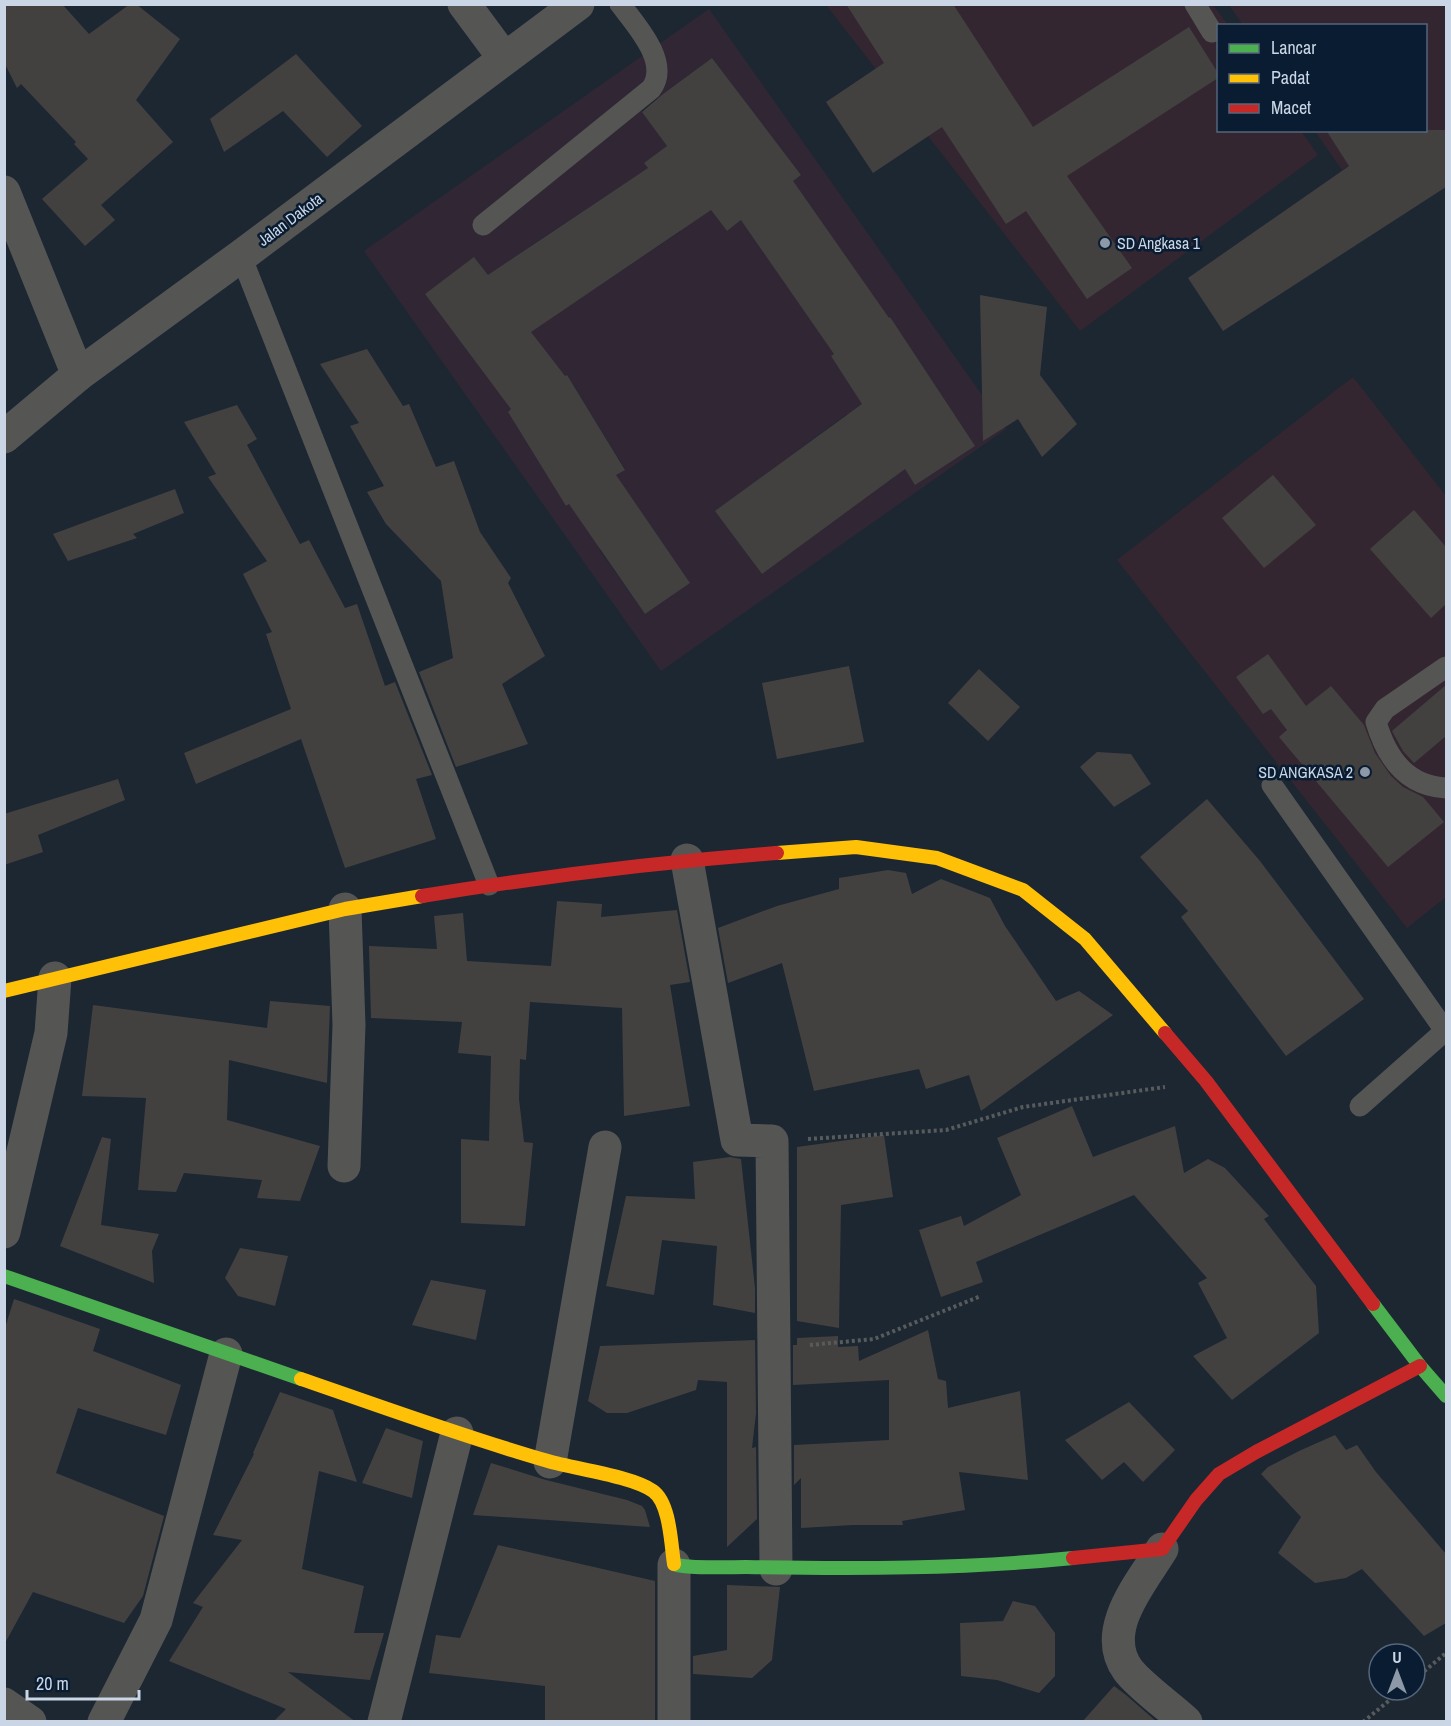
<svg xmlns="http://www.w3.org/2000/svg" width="1451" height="1726" viewBox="0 0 1451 1726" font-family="'Archivo Narrow',sans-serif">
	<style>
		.commercial { fill: #312734; fill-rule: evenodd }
		.education { fill: #332630 }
		.building { fill: #434140 }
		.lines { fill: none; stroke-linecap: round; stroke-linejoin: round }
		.path { stroke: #585b5c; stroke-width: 4; stroke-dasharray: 3 3; stroke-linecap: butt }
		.lane { stroke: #555654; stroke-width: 21 }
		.street { stroke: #555654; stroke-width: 33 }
		.fast { stroke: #4caf50; stroke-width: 14 }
		.slow { stroke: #ffc107; stroke-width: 14 }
		.jam { stroke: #c62828; stroke-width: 14 }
		.poi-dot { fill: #8d99a6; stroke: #091c32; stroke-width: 2 }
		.labels { text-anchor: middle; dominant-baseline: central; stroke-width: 5; stroke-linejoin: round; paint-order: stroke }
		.street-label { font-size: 16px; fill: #cad6e5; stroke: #091c32 }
		.poi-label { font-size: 16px; fill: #cad6e5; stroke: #091c32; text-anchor: start }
	</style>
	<rect width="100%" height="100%" fill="#1c2732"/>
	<!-- commercial -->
	<path class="commercial" d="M 709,9 L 1006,429 L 661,671 L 364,251 ZM 712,58 L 801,175 L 727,231 L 684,175 L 665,190 L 644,163 L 667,146 L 641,110 ZM 641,173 L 681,231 L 569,306 L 529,247 ZM 475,258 L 538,341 L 488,378 L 425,294 ZM 890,317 L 915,484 L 831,356 ZM 567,375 L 625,469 L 566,506 L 508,412 ZM 847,414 L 894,477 L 762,574 L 716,511 ZM 645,518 L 690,583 L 645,614 L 599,549 Z"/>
	<!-- education -->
	<g class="education">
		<path d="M 826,5 L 1213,5 L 1228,25 L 1218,26 L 1218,130 L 1301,131 L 1318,155 L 1080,331 Z"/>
		<path d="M 1229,5 L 1446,5 L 1446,182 L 1411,131 L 1426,130 L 1426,26 L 1243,25 Z"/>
		<path d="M 1315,131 L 1401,131 L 1342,170 Z"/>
		<path d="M 1353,377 L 1446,496 L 1446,897 L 1407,928 L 1117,560 Z"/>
	</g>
	<!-- building -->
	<g class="building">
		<path d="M 4,4 L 62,4 L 89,34 L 130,4 L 136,4 L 180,39 L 136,100 L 173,142 L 101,205 L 115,220 L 85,246 L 42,199 L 88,159 L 74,144 L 76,142 L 21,84 L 17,88 L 4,62 Z"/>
		<path d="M 846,4 L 953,4 L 1033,127 L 1189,27 L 1218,73 L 1218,78 L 1067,176 L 1132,268 L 1087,299 L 1026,211 L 1006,224 L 942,127 L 873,173 L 826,102 L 884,63 Z"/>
		<path d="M 296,54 L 362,126 L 327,157 L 283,111 L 224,152 L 210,119 Z"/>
		<path d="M 712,58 L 801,175 L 793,181 L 889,318 L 890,317 L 975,446 L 915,485 L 905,469 L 762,574 L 715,511 L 862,404 L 831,356 L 834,354 L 741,220 L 727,231 L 711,210 L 531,332 L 565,376 L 567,375 L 625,470 L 616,475 L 690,583 L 645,614 L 569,504 L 566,506 L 508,412 L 511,409 L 425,294 L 474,257 L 488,275 L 648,168 L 644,163 L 667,146 L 642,112 L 663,94 Z"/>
		<path d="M 1326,130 L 1446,130 L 1446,187 L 1223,331 L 1188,278 L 1349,166 Z"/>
		<path d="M 980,295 L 1047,307 L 1040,375 L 1077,424 L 1042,457 L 1018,419 L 983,441 Z"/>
		<path d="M 367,349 L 403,406 L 409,404 L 436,467 L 454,461 L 480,532 L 511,578 L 508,583 L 545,656 L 502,684 L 528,744 L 456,767 L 419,672 L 453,658 L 441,581 L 386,524 L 367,492 L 384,486 L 350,426 L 359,423 L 320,364 Z"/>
		<path d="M 237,405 L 257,439 L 247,445 L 300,544 L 309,540 L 345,608 L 357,604 L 385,686 L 395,682 L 432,775 L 416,779 L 436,839 L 345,868 L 301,739 L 196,784 L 184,753 L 291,709 L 266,634 L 272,632 L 243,574 L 267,561 L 208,477 L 216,474 L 184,422 Z"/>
		<path d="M 1273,475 L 1316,525 L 1264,568 L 1222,518 Z"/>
		<path d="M 175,489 L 184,513 L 133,534 L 137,538 L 68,561 L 53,534 Z"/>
		<path d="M 1414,510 L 1446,547 L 1446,604 L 1431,618 L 1370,549 Z"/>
		<path d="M 1268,654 L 1306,706 L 1331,686 L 1364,725 L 1375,753 L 1391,776 L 1403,787 L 1423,797 L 1444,822 L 1388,867 L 1279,737 L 1287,730 L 1271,709 L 1263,714 L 1236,677 Z"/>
		<path d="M 849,666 L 864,742 L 777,759 L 762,683 Z"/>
		<path d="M 979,669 L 1020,707 L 988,741 L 948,703 Z"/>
		<path d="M 1446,685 L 1446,736 L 1414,763 L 1403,751 L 1392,731 Z"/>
		<path d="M 1097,752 L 1131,754 L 1151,784 L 1114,807 L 1080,767 Z"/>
		<path d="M 118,779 L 125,800 L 38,835 L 43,852 L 4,865 L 4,814 Z"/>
		<path d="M 1207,799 L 1260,861 L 1364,999 L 1286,1056 L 1181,917 L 1188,911 L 1140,857 Z"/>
		<path d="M 888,870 L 906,873 L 912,894 L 941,879 L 990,898 L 1005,926 L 1056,1001 L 1079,991 L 1113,1015 L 981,1111 L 969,1075 L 926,1089 L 919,1069 L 814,1091 L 782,963 L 728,983 L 718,928 L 777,906 L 839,889 L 839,878 Z"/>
		<path d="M 557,901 L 602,904 L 601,917 L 677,910 L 690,982 L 670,985 L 690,1106 L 624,1116 L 622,1008 L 530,1002 L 526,1060 L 520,1059 L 519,1099 L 524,1142 L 533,1143 L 525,1226 L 461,1223 L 461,1139 L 489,1141 L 491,1056 L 458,1053 L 462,1022 L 371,1018 L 369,946 L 437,949 L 434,916 L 463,913 L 467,961 L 551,966 Z"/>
		<path d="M 270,1001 L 330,1006 L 327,1083 L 229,1060 L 227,1120 L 320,1146 L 300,1201 L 257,1198 L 262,1180 L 184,1173 L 176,1192 L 138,1190 L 146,1098 L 82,1096 L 93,1005 L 267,1028 Z"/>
		<path d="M 1072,1106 L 1093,1157 L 1175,1126 L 1184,1173 L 1208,1159 L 1225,1168 L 1269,1216 L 1264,1219 L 1316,1286 L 1319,1333 L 1232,1400 L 1193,1356 L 1227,1338 L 1198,1283 L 1207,1278 L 1134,1195 L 976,1262 L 983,1282 L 941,1297 L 919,1230 L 961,1216 L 964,1226 L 1021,1195 L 997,1138 Z"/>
		<path d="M 884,1135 L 893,1197 L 841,1205 L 839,1328 L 797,1321 L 797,1147 Z"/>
		<path d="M 102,1137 L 111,1139 L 101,1225 L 159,1234 L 152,1251 L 154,1283 L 60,1246 Z"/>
		<path d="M 730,1157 L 741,1159 L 755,1288 L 755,1313 L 713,1305 L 717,1246 L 662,1240 L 654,1295 L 606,1286 L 626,1196 L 695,1199 L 693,1162 Z"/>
		<path d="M 240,1248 L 288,1256 L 275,1306 L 238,1296 L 225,1278 Z"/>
		<path d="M 431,1280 L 486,1290 L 476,1340 L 412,1325 Z"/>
		<path d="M 14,1299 L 100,1329 L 93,1351 L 181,1385 L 166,1435 L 78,1408 L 56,1473 L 164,1516 L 143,1596 L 124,1623 L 33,1592 L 4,1645 L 4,1331 Z"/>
		<path d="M 928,1330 L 938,1379 L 946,1381 L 948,1408 L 1020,1391 L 1028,1480 L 959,1472 L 965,1510 L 902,1521 L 903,1525 L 853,1525 L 801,1528 L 801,1478 L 794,1485 L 794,1445 L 889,1440 L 889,1380 L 793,1385 L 793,1345 L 797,1345 L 797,1338 L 838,1336 L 838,1347 L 858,1346 L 859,1361 Z"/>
		<path d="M 755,1340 L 756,1413 L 752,1448 L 756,1447 L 757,1519 L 727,1547 L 727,1382 L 698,1380 L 696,1390 L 627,1413 L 607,1413 L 588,1401 L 600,1346 Z"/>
		<path d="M 280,1392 L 333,1410 L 357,1482 L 319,1471 L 302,1569 L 364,1586 L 354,1633 L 384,1633 L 370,1680 L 288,1672 L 356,1722 L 273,1722 L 286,1709 L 169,1661 L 203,1607 L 193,1603 L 242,1540 L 213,1535 L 254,1454 L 253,1453 Z"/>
		<path d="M 1129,1402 L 1175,1450 L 1143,1482 L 1124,1462 L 1102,1480 L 1065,1440 Z"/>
		<path d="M 386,1428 L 423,1441 L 412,1498 L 362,1483 Z"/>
		<path d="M 1335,1435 L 1346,1450 L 1357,1445 L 1376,1472 L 1446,1554 L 1446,1623 L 1424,1636 L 1362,1569 L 1346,1578 L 1315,1583 L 1278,1553 L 1301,1517 L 1261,1474 L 1268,1467 L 1299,1451 Z"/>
		<path d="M 491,1463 L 546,1480 L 627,1500 L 642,1506 L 645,1510 L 650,1527 L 473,1515 Z"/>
		<path d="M 498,1545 L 655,1581 L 655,1722 L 545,1722 L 545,1686 L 429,1673 L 436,1635 L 460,1638 Z"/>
		<path d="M 727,1585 L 780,1587 L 772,1660 L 752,1678 L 693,1674 L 693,1656 L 727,1650 Z"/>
		<path d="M 1013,1601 L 1035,1606 L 1055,1633 L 1055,1676 L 1039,1693 L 997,1680 L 961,1676 L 960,1623 L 1003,1621 Z"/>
		<path d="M 1114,1686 L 1126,1695 L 1157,1722 L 1082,1722 Z"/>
	</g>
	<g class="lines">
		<!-- path -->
		<g class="path">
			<path d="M 808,1139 L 946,1130 L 1023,1107 L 1165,1087"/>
			<path d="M 810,1345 L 874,1339 L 981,1296"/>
			<path d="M 1415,1679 L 1446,1653"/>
			<path d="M 1363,1722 L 1402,1690"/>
		</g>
		<!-- lane -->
		<g class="lane">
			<path d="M 1195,4 L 1212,32"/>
			<path d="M 483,225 L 651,89 C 671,63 636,25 620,4"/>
			<path d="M 241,256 L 489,885"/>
			<path d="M 1446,667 L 1385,709 L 1376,722 C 1387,759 1407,786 1446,788"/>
			<path d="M 1272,785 L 1446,1032"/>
			<path d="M 1360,1106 L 1446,1030"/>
		</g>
		<!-- street -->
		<g class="street">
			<path d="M 464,4 L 504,58"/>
			<path d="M 4,192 L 78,375"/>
			<path d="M 4,437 L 78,375 L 241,256 L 578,4"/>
			<path d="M 687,860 L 737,1140 L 772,1141 L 776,1569"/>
			<path d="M 344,1166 L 349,1025 L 345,909"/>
			<path d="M 4,1232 L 51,1033 L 55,978"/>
			<path d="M 550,1462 L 605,1147"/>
			<path d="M 1162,1549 C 1142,1582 1099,1630 1128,1670 C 1139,1685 1171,1708 1186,1722"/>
			<path d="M 674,1565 L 674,1722"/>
			<path d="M 4,1704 L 30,1722"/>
			<path d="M 104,1722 L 156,1620 L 226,1354"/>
			<path d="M 384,1722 L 457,1433"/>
		</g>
		<!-- fast -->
		<g class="fast">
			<path d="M 4,1276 L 301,1379"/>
			<path d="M 1373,1304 L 1420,1366 L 1446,1396"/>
			<path d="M 674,1564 C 686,1569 729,1567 746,1567 C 855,1569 964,1569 1073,1558"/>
		</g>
		<!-- slow -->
		<g class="slow">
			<path d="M 777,853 L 856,847 L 937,858 L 1023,890 L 1085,939 L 1165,1033"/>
			<path d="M 4,991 L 345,909 L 422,896"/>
			<path d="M 301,1379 C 383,1407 464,1437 548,1461 C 575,1469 631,1476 653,1491 C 670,1503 671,1544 674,1564"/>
		</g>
		<!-- jam -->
		<g class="jam">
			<path d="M 422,896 C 539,877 658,862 777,853"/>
			<path d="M 1165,1033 L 1206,1081 L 1373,1304"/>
			<path d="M 1073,1558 L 1162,1549 L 1196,1500 L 1219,1474 L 1256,1452 L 1420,1366"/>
		</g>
	</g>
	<!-- markers -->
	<g class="poi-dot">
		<circle cx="1105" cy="243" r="6"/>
		<circle cx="1365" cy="772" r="6"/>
	</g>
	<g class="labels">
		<!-- street labels -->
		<g class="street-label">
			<text transform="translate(290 219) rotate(-37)">Jalan Dakota</text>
		</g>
		<!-- poi labels -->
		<g class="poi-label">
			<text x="1117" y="243">SD Angkasa 1</text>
			<text x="1353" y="772" text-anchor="end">SD ANGKASA 2</text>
		</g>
	</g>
	<!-- border -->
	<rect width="1451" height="1726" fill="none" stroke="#cad6e5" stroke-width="12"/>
	<!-- legend -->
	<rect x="1217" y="24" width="210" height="108" fill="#091c32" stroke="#56667a" stroke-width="1.5"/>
	<rect x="1229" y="44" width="30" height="9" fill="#4caf50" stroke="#56667a" stroke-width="1.5"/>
	<text x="1271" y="54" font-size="18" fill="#cad6e5">Lancar</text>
	<rect x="1229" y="74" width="30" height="9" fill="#ffc107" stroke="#56667a" stroke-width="1.5"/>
	<text x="1271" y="84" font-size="18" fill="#cad6e5">Padat</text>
	<rect x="1229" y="104" width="30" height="9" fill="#c62828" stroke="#56667a" stroke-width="1.5"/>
	<text x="1271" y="114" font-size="18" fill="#cad6e5">Macet</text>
	<!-- north arrow -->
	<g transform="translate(1397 1672)"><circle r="28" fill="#091c32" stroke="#56667a" stroke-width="1.5"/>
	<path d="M0-4.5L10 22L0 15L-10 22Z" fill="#8d99a6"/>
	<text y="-9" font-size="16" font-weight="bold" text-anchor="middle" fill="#cad6e5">U</text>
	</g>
	<!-- scale -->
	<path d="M27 1690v9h112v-9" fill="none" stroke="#cad6e5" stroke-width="3"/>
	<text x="36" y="1690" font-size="18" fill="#cad6e5" stroke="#091c32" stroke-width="4.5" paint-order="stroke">20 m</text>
</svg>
